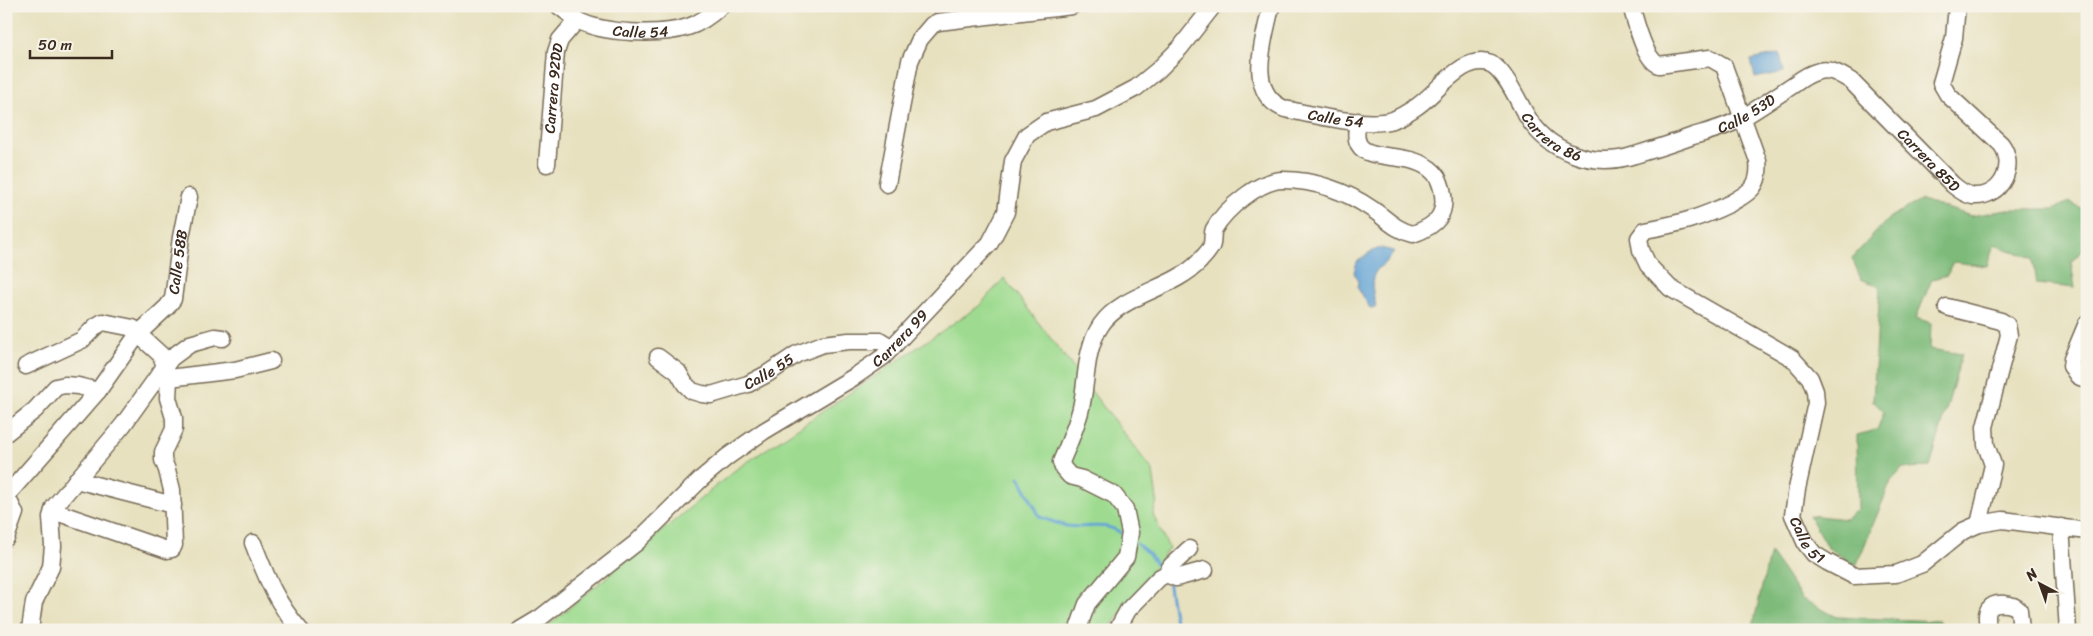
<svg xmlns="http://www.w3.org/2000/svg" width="2093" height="636" viewBox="0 0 2093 636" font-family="Sriracha,sans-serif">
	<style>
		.green { fill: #9edb90; stroke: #6c8257 }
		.forest { fill: #7ebb7a; stroke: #5c724c }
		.water { fill: #62a3d5; stroke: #4e667a }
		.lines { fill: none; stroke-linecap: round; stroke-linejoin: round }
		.stream { stroke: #62a3d5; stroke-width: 3 }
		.minor-casing { stroke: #776a56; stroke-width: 19 }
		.minor { stroke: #fff; stroke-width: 16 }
		.labels { text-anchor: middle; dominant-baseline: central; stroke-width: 4; stroke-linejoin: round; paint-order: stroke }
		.street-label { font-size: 15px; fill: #3b2a1e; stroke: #f7f3e8 }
	</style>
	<rect width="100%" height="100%" fill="#f7f3e8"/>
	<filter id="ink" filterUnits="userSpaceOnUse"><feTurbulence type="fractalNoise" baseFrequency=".02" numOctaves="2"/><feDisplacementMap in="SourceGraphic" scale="10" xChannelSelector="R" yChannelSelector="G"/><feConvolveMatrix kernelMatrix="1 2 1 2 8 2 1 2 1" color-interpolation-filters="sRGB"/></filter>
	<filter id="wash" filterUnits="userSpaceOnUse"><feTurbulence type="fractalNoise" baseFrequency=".0096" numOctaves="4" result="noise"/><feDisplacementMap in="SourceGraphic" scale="20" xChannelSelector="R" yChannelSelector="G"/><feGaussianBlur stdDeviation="1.12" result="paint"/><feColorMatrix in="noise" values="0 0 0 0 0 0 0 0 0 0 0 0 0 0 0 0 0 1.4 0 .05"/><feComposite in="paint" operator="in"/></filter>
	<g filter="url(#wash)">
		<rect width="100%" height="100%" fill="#e7e1bf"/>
		<!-- green -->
		<path class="green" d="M 1004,278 L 1153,471 L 1157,500 L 1153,515 L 1169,548 L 1108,630 L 543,630 L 734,471 L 979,306 Z"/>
		<!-- forest -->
		<g class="forest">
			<path d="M 1922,200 L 1971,216 L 2013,209 L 2053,209 L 2070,202 L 2087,211 L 2087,246 L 2071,262 L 2075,288 L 2037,284 L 2033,258 L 1994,245 L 1987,266 L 1954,262 L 1947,275 L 1932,279 L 1916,318 L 1931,323 L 1930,349 L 1962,354 L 1930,467 L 1903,468 L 1891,481 L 1856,566 L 1827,547 L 1809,515 L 1846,519 L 1858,509 L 1857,435 L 1877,430 L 1884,412 L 1873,401 L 1880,287 L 1861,279 L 1852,258 L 1890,217 Z"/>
			<path d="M 1770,552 L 1802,599 L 1837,617 L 1939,621 L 1943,630 L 1752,630 Z"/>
		</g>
		<!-- water -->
		<g class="water">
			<path d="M 1780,54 L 1784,72 L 1755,78 L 1751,60 Z"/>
			<path d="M 1380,248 L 1394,251 C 1388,261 1385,262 1378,269 C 1368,279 1374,295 1376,307 L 1370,308 L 1357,287 L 1358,282 L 1354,272 L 1357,262 L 1370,252 Z"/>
		</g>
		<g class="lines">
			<!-- stream -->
			<g class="stream">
				<path d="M 1019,477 L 1040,517 C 1049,520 1058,524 1067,526 C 1086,529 1104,521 1121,533"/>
				<path d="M 1137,544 L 1148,553 L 1162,571"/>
				<path d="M 1168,580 L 1175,622 L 1184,630"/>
			</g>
		</g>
	</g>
	<g filter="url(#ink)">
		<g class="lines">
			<!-- minor casing -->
			<g class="minor-casing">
				<g id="minor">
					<path id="s1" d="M 559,6 C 565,10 571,16 577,20 C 603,34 660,36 688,27 C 701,23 711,15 721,6"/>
					<path id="s2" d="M 1271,6 C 1265,38 1244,93 1285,109 C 1313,115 1366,128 1393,120 C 1400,117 1407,113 1413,109 C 1435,97 1462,52 1491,64 C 1505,71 1517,99 1525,113 C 1547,152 1593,169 1635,155 C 1655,149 1674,143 1693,136 C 1710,131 1727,127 1742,118 C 1760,108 1776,96 1793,85 C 1800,80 1808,74 1816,72 C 1829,67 1840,74 1851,81 L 1953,185 C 1959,190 1966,195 1973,196 C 2002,198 2017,165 2001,144 L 1948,95 L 1941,83 L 1954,38 L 1957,6"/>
					<path id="s3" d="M 1631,6 C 1636,22 1644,59 1659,65 L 1710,58 L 1724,66 L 1758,161 C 1759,170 1759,179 1753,187 C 1748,194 1739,198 1731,203 C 1701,218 1678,224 1645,230 L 1639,238 L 1641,250 L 1648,265 L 1670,288 L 1792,358 L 1810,378 L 1815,391 L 1816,403 L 1797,489 L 1793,515 L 1806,544 L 1814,554 L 1827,562 L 1854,576 L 1896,574 L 1922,564 L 1963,531 L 1979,524 L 2003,520 L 2087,531"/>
					<path id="s4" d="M 547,164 L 556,52 L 560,40 L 577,20"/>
					<path d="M 887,184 L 910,61 L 920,39 L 932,25 L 938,22 L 1072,6"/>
					<path d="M 1947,307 L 2001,321 L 2007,325 L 2009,335 L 1985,427 L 1986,445 L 1993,465 L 1979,524"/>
					<path d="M 2087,323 L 2072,359 L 2071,366 L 2078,376 L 2087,380"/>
					<path id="s5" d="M 658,357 L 678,372 L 685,384 L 692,391 L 702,394 L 711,395 L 748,384 L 767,374 L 797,354 L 823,344 L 849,341 L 881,341 L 892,348"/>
					<path id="s6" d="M 26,366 L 82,340 L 96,326 L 103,322 L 133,328 L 138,334 L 167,307 L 173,299 L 181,237 L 189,197"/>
					<path d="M 169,378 L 235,370 L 271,361"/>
					<path d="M 6,433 L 35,410 L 56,387 L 65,385 L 78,386 L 98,391"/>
					<path d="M 76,480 L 173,505"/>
					<path d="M 6,495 L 15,513 L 6,538"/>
					<path d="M 7,495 L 98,391 L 138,334 L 161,355 L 169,378 L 168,398 L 174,418 L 174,429 L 163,452 L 163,460 L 167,470 L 172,490 L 174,545 L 172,549 L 167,550 L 53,511"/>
					<path d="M 2061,527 L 2068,630"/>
					<path d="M 253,543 C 267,578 275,601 300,630"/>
					<path d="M 1166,574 L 1176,578 L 1205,570"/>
					<path d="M 30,630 L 34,602 L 51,567 L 53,546 L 51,517 L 54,507 L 123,425 L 171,358 L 190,344 L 215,337 L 223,338"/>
					<path id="s7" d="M 520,630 L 540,618 L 636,543 L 701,479 L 727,457 L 764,431 L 854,377 L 883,357 L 990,243 L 1006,212 L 1013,161 L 1027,135 L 1046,122 L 1096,109 L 1136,88 L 1158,70 L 1180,48 L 1213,6"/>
					<path d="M 1080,630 L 1079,626 L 1087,604 L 1126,557 L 1130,533 L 1125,509 L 1114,495 L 1082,479 L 1070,476 L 1063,468 L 1061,462 C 1068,446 1075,429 1080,412 C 1088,383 1083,352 1101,325 C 1122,294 1173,289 1199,262 C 1203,257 1211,250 1212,244 C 1213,239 1212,233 1214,229 C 1225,209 1260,180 1283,180 C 1314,180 1346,191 1372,209 C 1387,219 1395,230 1413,234 C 1436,226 1448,215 1442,189 C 1440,181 1437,174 1430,169 C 1409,153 1379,160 1364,150 C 1354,143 1356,132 1358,121"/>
					<path d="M 1117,630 L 1128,610 L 1159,578 L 1166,574 L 1171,566 L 1189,549"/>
					<path d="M 1988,630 C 1988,624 1985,615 1989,609 C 1995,601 2013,603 2019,610 L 2021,630"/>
				</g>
			</g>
			<!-- minor -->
			<use href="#minor" class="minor"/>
		</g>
	</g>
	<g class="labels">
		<!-- street labels -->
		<g class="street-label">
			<text stroke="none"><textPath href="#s1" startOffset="88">Calle 54</textPath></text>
			<text stroke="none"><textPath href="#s4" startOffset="76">Carrera 92DD</textPath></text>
			<text stroke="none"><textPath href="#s2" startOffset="648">Calle 53D</textPath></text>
			<text stroke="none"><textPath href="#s2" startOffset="166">Calle 54</textPath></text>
			<text stroke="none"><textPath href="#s2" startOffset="438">Carrera 86</textPath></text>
			<text stroke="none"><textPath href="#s2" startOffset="878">Carrera 85D</textPath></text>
			<text stroke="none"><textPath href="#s6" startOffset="215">Calle 58B</textPath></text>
			<text stroke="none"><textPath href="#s7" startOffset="481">Carrera 99</textPath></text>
			<text stroke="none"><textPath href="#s5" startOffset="131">Calle 55</textPath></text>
			<text stroke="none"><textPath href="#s3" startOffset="788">Calle 51</textPath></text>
		</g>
	</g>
	<!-- margin -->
	<rect width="2093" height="636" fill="none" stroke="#f7f3e8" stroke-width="25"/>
	<!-- north arrow -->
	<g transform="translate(2040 584) rotate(319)" stroke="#f7f3e8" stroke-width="4" paint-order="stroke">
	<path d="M0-4L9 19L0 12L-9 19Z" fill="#3b2a1e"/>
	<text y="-8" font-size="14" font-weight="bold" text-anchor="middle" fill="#3b2a1e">N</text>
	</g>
	<!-- scale -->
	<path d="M30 50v8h82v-8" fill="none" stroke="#3b2a1e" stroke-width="2.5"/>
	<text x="38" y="50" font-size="15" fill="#3b2a1e" stroke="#f7f3e8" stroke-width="4" paint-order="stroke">50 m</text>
</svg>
